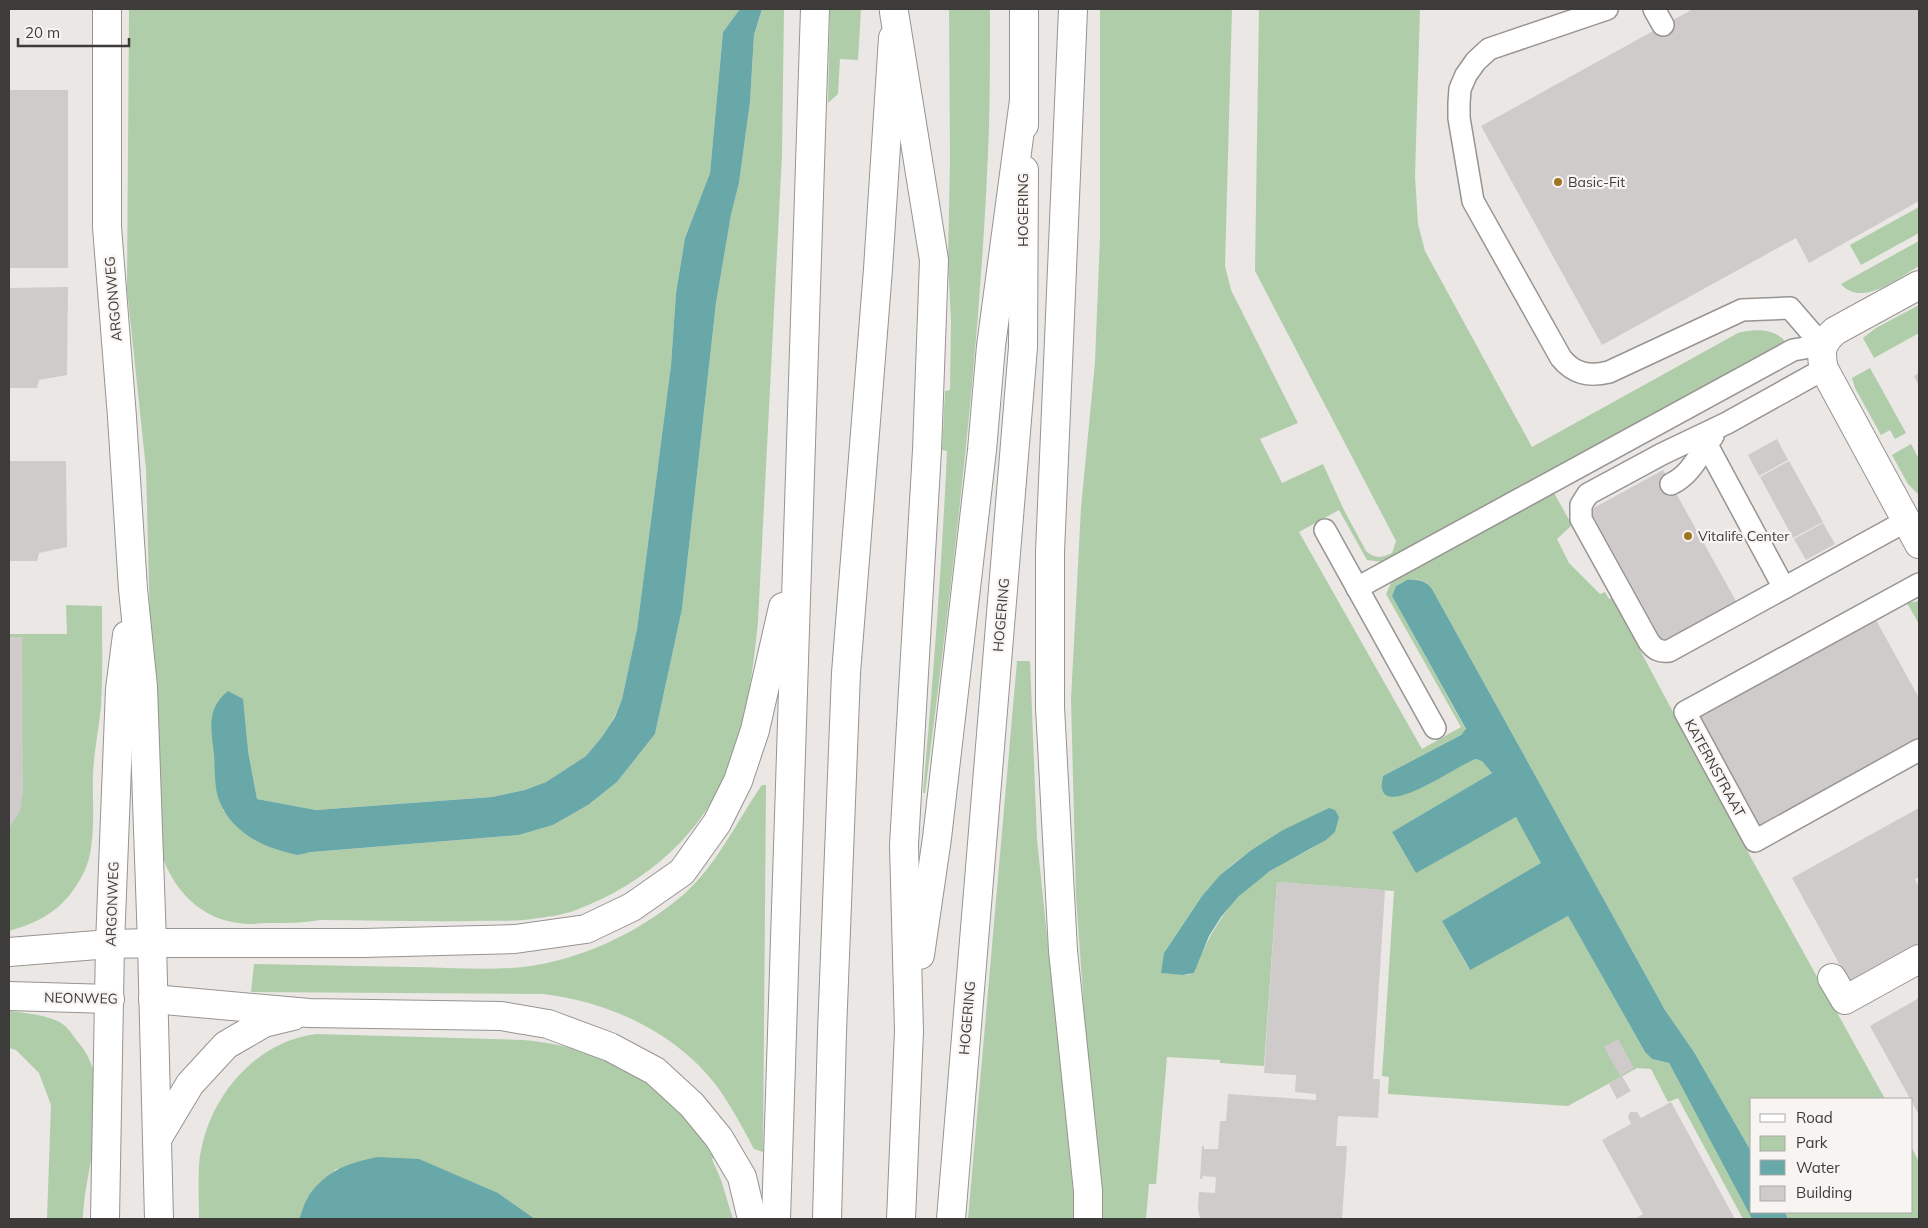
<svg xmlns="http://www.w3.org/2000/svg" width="1928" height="1228" viewBox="0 0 1928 1228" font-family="Mulish,sans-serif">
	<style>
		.green { fill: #b0cdaa; fill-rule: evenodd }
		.water { fill: #68a8a9 }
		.building { fill: #cfcbca }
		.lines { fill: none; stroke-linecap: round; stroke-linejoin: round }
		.service-casing { stroke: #979491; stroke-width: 24 }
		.pedestrian-casing { stroke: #979491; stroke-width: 30 }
		.minor-casing { stroke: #979491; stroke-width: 30 }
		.secondary-casing { stroke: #979491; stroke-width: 30 }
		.trunk-casing { stroke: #979491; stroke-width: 30 }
		.motorway-casing { stroke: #979491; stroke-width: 30 }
		.service { stroke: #fff; stroke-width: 21 }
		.pedestrian { stroke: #fff; stroke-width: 28 }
		.minor { stroke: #fff; stroke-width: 28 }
		.secondary { stroke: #fff; stroke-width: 28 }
		.trunk { stroke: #fff; stroke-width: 28 }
		.motorway { stroke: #fff; stroke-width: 28 }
		.poi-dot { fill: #9d7623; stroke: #f8f4f1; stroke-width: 2 }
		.labels { text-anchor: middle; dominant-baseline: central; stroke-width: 4.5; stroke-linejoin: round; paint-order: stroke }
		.poi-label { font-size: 14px; fill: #3d3c3b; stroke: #f8f4f1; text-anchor: start }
		.street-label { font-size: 14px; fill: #3d3c3b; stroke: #f8f4f1 }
	</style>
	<rect width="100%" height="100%" fill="#eae7e4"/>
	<!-- green -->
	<g class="green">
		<path d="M 129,9 L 740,9 L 723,32 L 710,173 L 685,238 L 676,293 L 671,365 L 637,629 L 622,699 L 615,716 L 601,738 L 586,756 L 546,782 L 525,790 L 492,797 L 316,810 L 257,799 L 248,751 L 223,810 L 243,832 L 297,855 L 312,852 L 519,835 L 553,825 L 588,805 L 617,782 L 655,734 L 682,609 L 716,303 L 731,215 L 739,183 L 750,102 L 754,35 L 762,9 L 784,9 L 782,155 L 758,622 C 753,668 748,713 733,756 C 708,830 648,883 576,910 C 563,915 546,917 532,919 C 514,922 494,920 475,921 C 423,922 371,920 320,920 C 303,923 287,923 270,923 C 260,923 249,925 239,923 C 200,919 173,889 161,853 L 152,702 L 146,469 L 127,289 Z"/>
		<path d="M 830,9 L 861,9 L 858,60 L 840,59 L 838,94 L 828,103 Z"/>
		<path d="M 949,9 L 990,9 C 990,48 990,88 989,128 C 981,350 953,572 925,793 L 923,793 C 933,679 942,565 947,451 L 942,450 L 945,391 L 950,390 L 951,321 L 948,261 L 950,160 Z"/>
		<path d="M 1100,9 L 1232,9 L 1225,266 L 1231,290 L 1298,423 L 1260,439 L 1282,483 L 1323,464 L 1344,510 L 1366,551 C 1375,559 1382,558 1392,553 L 1396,541 L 1255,271 L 1259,9 L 1420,9 L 1415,176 L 1418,224 L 1425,251 L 1532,447 L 1738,333 C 1754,329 1773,328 1785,341 L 1383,562 L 1367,560 L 1339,510 L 1299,532 L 1422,749 L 1461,727 L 1386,594 L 1392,581 L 1554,493 L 1572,525 L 1557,539 L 1569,563 L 1600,594 L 1605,592 L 1609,599 L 1612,598 L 1755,865 L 1885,1099 L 1752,1099 L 1752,1153 L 1694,1052 L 1665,1010 L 1432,589 C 1422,575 1408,579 1396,586 L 1392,596 L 1466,730 L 1461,735 L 1383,776 L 1476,759 L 1482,760 L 1492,773 L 1392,832 L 1416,872 L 1516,817 L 1542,863 L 1442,921 L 1469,969 L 1568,916 L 1645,1052 L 1652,1059 L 1669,1063 L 1752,1219 L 1743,1219 L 1678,1098 L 1668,1102 L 1651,1069 L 1637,1068 L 1568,1106 L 1388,1094 L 1389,1077 L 1382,1076 L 1394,891 L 1277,882 L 1264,1066 L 1220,1063 L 1220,1060 L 1167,1057 L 1156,1184 L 1149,1184 L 1146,1219 L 1099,1219 L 1076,897 L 1071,699 L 1081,508 L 1095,362 L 1100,237 ZM 1335,832 C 1317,848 1293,857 1272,870 C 1233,892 1209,932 1194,973 L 1187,975 L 1162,973 L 1164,953 L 1202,896 L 1220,875 L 1234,863 L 1250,851 Z"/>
		<path d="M 1919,207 L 1919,233 L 1861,265 L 1850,245 Z"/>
		<path d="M 1919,241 L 1919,266 C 1898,278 1862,308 1841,284 Z"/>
		<path d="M 1919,305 L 1919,333 L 1874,358 L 1863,338 L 1876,328 Z"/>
		<path d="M 1870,368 L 1906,433 L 1895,439 L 1890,430 L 1881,435 L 1855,388 L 1852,378 Z"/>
		<path d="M 1911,444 L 1919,459 L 1919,495 L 1908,484 L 1892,455 Z"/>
		<path d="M 1919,601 L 1919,624 L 1907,603 Z"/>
		<path d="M 66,605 L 102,606 C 102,639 103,673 101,706 C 99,728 94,751 93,774 C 92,803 97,846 84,872 C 67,906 45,921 9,931 L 9,634 L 67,634 Z"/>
		<path d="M 1017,661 L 1030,661 L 1037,839 L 1074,1197 L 1075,1219 L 968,1219 Z"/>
		<path d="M 762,785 L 766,785 L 763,1152 L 754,1149 C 743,1128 732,1108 719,1089 C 678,1033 610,1002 543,994 L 251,992 L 254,964 C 305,965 357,966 409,967 C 446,967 485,971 523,967 C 581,960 638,933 683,895 C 718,864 736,822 762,785 Z"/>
		<path d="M 9,1011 C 24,1013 51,1015 64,1025 C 69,1029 74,1037 78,1042 C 119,1090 84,1164 83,1219 L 47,1219 L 51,1105 L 39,1073 L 16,1050 L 9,1048 Z"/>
		<path d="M 316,1034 L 523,1040 C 610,1048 667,1083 714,1157 L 712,1159 L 721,1180 L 733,1219 L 535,1219 L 498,1193 L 336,1169 L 307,1198 L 299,1219 L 199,1219 C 199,1202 198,1183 199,1166 C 204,1103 252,1042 316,1034 Z"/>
		<path d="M 1912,1148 L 1919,1162 L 1919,1219 L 1788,1219 L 1785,1212 L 1912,1212 Z"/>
	</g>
	<!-- water -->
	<g class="water">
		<path d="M 740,9 L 762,9 L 754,35 L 750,102 L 739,183 L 731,215 L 716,303 L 682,609 L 655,734 L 617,782 L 588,805 L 553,825 L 519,835 L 312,852 C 308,852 302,855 297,855 C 292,854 287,852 282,851 C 255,844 229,827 219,800 C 214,787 215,768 214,754 C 211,728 206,709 228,691 L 243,699 L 248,751 L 257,799 L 316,810 L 492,797 L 525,790 L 546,782 L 586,756 L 601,738 L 615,717 L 622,699 L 637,629 L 671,365 L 676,293 L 685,238 L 710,173 L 723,32 Z"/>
		<path d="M 1407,580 C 1417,579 1426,580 1432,589 L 1665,1010 L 1694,1052 L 1752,1153 L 1752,1212 L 1785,1212 L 1788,1219 L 1752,1219 L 1669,1063 L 1652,1059 L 1645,1052 L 1568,916 L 1470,970 L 1442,921 L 1541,863 L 1516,817 L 1416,873 L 1392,832 L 1492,773 L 1482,761 L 1476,759 C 1462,762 1386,818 1382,788 C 1381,784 1383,779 1383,776 L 1461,735 L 1466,729 L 1392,596 L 1396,586 Z"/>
		<path d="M 1329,808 L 1335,810 L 1339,817 L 1335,832 L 1326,840 L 1270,871 L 1239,896 L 1221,917 L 1209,936 L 1194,973 L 1183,975 L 1161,973 L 1164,953 L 1202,896 L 1220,875 L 1250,851 L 1283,830 Z"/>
		<path d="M 377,1157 L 419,1159 L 498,1193 L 535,1219 L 299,1219 C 302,1212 304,1203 308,1197 C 325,1171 348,1163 377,1157 Z"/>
	</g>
	<!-- building -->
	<g class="building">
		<path d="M 1693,9 L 1919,9 L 1919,201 L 1809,263 L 1796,238 L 1602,345 L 1481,126 Z"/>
		<rect x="9" y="90" width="59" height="178"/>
		<path d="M 68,287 L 67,375 L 39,380 L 37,388 L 9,388 L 9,288 Z"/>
		<path d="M 1919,373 L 1919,386 L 1914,376 Z"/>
		<path d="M 1777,439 L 1788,460 L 1759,476 L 1748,455 Z"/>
		<path d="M 9,461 L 66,461 L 67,547 L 39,553 L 37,561 L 9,561 Z"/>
		<path d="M 1789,461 L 1823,522 L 1793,538 L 1760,477 Z"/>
		<path d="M 1663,470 L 1736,601 L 1663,642 L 1590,510 Z"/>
		<path d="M 1823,523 L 1835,544 L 1806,560 L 1794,539 Z"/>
		<path d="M 1876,620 L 1919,698 L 1919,738 L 1760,825 L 1700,716 Z"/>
		<path d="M 9,637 L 22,637 L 23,792 L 20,811 L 9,829 Z"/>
		<path d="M 1919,808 L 1919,877 L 1915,879 L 1919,888 L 1919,947 L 1851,985 L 1792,878 Z"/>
		<path d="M 1277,882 L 1385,890 L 1373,1079 L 1380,1079 L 1378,1118 L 1338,1116 L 1336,1146 L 1347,1146 L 1342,1219 L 1200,1219 L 1198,1208 L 1199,1192 L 1215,1193 L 1216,1177 L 1203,1176 L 1202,1179 L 1200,1179 L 1202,1146 L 1204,1146 L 1204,1149 L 1218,1149 L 1220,1121 L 1226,1121 L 1228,1094 L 1316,1100 L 1316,1094 L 1295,1092 L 1296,1075 L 1264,1073 Z"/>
		<path d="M 1919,998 L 1919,1115 L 1870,1026 Z"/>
		<path d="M 1618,1039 L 1634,1068 L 1620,1076 L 1604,1047 Z"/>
		<path d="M 1622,1076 L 1631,1091 L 1617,1099 L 1609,1084 Z"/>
		<path d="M 1671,1102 L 1735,1219 L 1635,1219 L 1643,1214 L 1602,1140 L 1631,1124 L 1628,1117 L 1630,1112 L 1637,1112 L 1641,1118 Z"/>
	</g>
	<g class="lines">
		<!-- service casing -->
		<g class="service-casing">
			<g id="service">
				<path d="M 1607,9 L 1489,49 L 1476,61 L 1466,75 L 1460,89 L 1459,103 L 1459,118 L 1473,201 L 1561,358 C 1574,374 1589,377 1609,372 L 1742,310 L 1790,308 L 1822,345"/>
				<path d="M 1654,9 L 1663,25"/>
				<path d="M 1707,445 L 1784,588 L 1906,521"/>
				<path d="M 1671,484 C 1692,474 1699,454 1713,436"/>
				<path d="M 1325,530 L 1435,728"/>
				<path d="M 1919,584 L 1685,712 L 1755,841 L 1919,750"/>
				<path d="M 1357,588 L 1793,350 L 1822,345"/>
				<path d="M 1784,588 L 1669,651 C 1660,652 1655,650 1649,642 L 1581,519 L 1581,505 L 1588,494 L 1662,454 L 1727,423 L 1824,369"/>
			</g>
		</g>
		<!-- pedestrian casing -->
		<g class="pedestrian-casing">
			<path id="pedestrian" d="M 1832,978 L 1845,1000 L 1919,959"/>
		</g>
		<!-- minor casing -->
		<g class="minor-casing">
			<g id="minor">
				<path d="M 107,9 L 107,227 L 122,417 L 133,589 L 143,687 L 152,943"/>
				<path d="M 1919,285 L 1835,331 C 1821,343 1820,352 1824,369 L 1919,544"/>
				<path d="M 9,952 L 110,944 L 120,689 L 127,635"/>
				<path d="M 9,996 L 110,999"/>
			</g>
		</g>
		<!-- secondary casing -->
		<g class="secondary-casing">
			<path id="secondary" d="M 105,1219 L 110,944 L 152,943 L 159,1219"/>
		</g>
		<!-- trunk casing -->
		<g class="trunk-casing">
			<g id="trunk">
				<path d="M 1073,9 L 1050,552 L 1050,707 L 1063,951 L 1088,1191 L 1088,1219"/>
				<path d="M 1024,125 L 1024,9"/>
				<path d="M 152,943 L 363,943 L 515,939 L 586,929 L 632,907 L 682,872 L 717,823 L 738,781 L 755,730 L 783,607"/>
				<path d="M 153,999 L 309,1013 L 501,1016 L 548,1024 L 610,1047 L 655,1071 L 692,1105 L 719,1138 L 742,1177 L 752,1219"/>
				<path d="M 157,1139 L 190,1084 L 226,1045 L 264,1023 L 293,1016"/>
				<path d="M 776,1219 L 815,9"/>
				<path d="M 827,1219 L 832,1032 L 846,673 L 878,269 L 893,38"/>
				<path d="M 951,1219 L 1023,347 L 1024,170"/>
			</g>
		</g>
		<!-- motorway casing -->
		<g class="motorway-casing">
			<g id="motorway">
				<path d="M 894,12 L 934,260 L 927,450 L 904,845 L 909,1031 L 901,1219"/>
				<path d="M 920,955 L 937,838 L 982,450 L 991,346 L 1024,100"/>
			</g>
		</g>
		<!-- service -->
		<use href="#service" class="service"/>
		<!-- pedestrian -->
		<use href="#pedestrian" class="pedestrian"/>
		<!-- minor -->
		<use href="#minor" class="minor"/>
		<!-- secondary -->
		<use href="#secondary" class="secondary"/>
		<!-- trunk -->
		<use href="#trunk" class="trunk"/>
		<!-- motorway -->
		<use href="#motorway" class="motorway"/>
	</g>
	<!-- markers -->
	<g class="poi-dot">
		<circle cx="1558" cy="182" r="5"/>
		<circle cx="1688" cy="536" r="5"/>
	</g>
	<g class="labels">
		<!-- poi labels -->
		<g class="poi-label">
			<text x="1568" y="182">Basic-Fit</text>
			<text x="1698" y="536">Vitalife Center</text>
		</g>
		<!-- street labels -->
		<g class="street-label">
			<text transform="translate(1023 210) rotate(-90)">HOGERING</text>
			<text transform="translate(113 299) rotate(-95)">ARGONWEG</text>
			<text transform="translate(1001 615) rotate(-85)">HOGERING</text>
			<text transform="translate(1715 768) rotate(61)">KATERNSTRAAT</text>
			<text transform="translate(112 904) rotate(-88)">ARGONWEG</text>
			<text transform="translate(81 998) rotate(1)">NEONWEG</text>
			<text transform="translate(967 1018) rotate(-85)">HOGERING</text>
		</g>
	</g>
	<!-- border -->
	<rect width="1928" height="1228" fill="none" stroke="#3d3c3b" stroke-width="20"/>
	<!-- legend -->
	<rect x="1750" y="1098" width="162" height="115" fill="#f8f4f1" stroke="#adaaa8"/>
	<rect x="1760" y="1114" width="25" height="8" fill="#ffffff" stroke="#adaaa8"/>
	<text x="1796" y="1123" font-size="15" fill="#3d3c3b">Road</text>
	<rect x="1760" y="1136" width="25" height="15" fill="#b0cdaa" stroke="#adaaa8"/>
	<text x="1796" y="1148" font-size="15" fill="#3d3c3b">Park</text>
	<rect x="1760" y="1160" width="25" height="15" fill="#68a8a9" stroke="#adaaa8"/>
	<text x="1796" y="1173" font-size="15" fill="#3d3c3b">Water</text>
	<rect x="1760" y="1186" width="25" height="15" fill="#cfcbca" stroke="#adaaa8"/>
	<text x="1796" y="1198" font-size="15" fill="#3d3c3b">Building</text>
	<!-- scale -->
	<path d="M18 38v8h111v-8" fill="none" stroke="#3d3c3b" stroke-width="2.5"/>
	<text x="25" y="38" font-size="15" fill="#3d3c3b" stroke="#f8f4f1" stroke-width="4" paint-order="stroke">20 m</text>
</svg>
